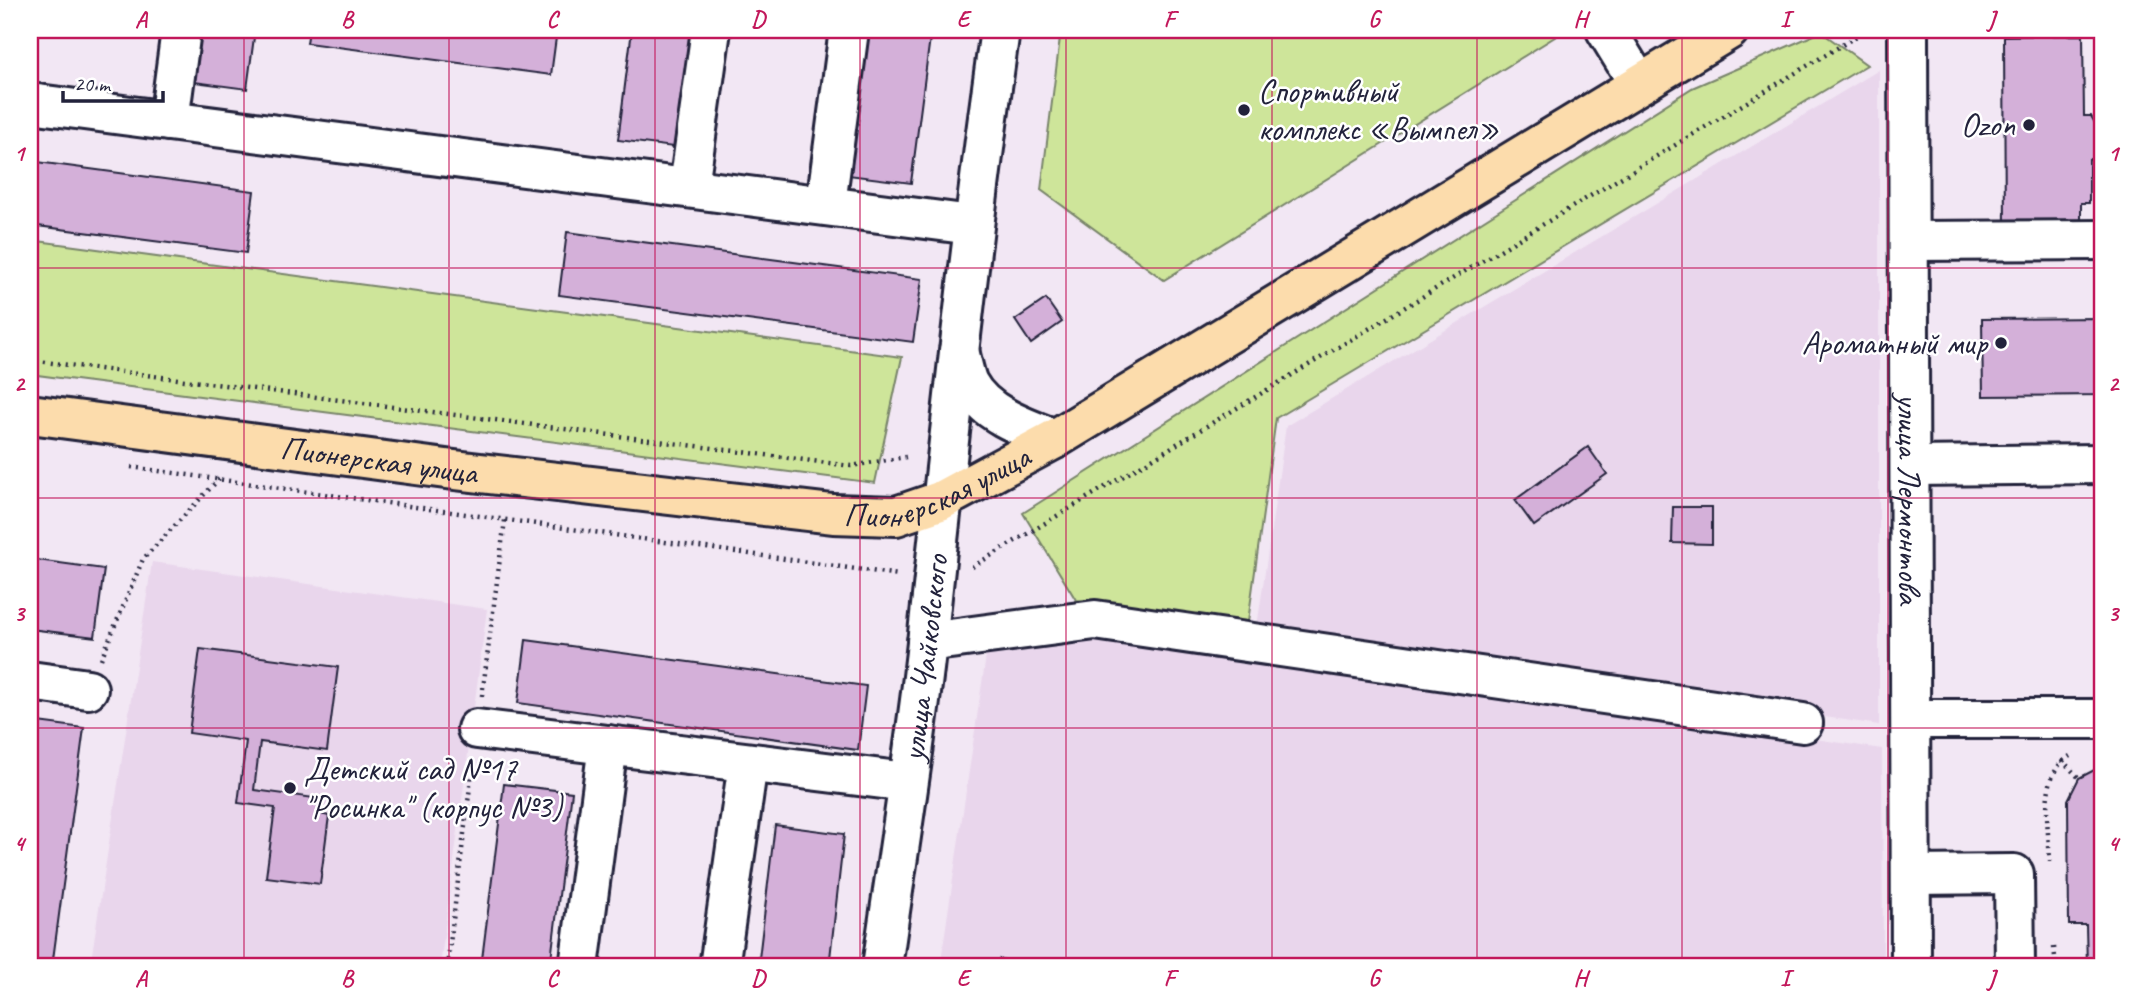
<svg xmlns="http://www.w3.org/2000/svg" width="2132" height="997" viewBox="0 0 2132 997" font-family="Caveat,sans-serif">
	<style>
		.built { fill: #e9d6ec }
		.green { fill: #cee59a; stroke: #78846a; stroke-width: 2 }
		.building { fill: #d4b0d9; stroke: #22223b; stroke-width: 2 }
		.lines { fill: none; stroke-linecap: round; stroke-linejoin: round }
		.minor-casing { stroke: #22223b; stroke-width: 44 }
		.major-casing { stroke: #22223b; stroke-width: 44 }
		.path { stroke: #22223b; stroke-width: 4.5; stroke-dasharray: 2 5; stroke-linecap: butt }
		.minor { stroke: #fff; stroke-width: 38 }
		.major { stroke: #fcdcac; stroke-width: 38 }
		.grid { fill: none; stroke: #c2185b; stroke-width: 2; stroke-opacity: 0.55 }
		.poi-dot { fill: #22223b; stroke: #fff; stroke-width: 2.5 }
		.labels { text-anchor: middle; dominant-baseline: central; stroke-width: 5; stroke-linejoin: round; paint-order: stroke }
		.poi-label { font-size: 33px; fill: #22223b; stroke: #fff; text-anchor: start }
		.street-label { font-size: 33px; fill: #22223b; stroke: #fff }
		.neatline { fill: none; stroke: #c2185b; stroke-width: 2.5 }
		.grid-label { font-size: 23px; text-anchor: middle; font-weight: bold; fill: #c2185b }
	</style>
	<rect width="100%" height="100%" fill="#f2e7f4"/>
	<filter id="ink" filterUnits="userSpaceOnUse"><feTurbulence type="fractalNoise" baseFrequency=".0143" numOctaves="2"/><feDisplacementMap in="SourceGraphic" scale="14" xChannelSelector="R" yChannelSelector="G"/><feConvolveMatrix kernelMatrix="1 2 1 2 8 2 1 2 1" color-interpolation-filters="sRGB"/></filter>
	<g filter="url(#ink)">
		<!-- built -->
		<g class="built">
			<path d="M 1879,70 L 1879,725 L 1256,634 L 1286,426 Z"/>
			<path d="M 152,562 L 487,609 L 440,967 L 90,967 Z"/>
			<path d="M 1093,631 L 1882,749 L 1883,967 L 940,967 L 986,656 Z"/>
		</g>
		<!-- green -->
		<g class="green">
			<path d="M 1061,30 L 1566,30 L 1164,280 L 1041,190 Z"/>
			<path d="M 1821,32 L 1867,65 L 1276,418 L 1248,622 L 1076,600 L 1023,513 L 1692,88 Z"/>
			<path d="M 30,240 L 902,357 L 875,483 L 60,378 L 30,374 Z"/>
		</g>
		<!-- building -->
		<g class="building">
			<path d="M 186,30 L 255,30 L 247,89 L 179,80 Z"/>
			<path d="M 309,30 L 557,30 L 551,75 L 307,43 Z"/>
			<path d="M 632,30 L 696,30 L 681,148 L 618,140 Z"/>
			<path d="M 867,30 L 931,30 L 911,183 L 848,175 Z"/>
			<path d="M 2083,35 L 2084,116 L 2091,116 L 2099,130 L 2100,159 L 2089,159 L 2089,203 L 2081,203 L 2081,233 L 2005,234 L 2004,36 Z"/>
			<path d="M 30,161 L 254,191 L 246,253 L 30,225 Z"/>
			<path d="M 567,232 L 922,279 L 913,342 L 559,295 Z"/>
			<path d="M 1046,299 L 1062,322 L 1031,344 L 1015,320 Z"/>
			<path d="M 2102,318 L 2102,395 L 1983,396 L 1982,319 Z"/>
			<path d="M 1588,447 L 1607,474 L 1534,526 L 1515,500 Z"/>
			<path d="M 1673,507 L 1712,507 L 1712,544 L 1672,543 Z"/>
			<path d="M 30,559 L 104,569 L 95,637 L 30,629 Z"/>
			<path d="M 526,640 L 866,686 L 858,750 L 518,703 Z"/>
			<path d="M 200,649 L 338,667 L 327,751 L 260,742 L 254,790 L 322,799 L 320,814 L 329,816 L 320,884 L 266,877 L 275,808 L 238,803 L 246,741 L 189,733 Z"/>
			<path d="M 30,721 L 84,728 L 52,967 L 30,967 Z"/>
			<path d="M 2102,766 L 2102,967 L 2087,967 L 2086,925 L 2069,925 L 2068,800 L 2079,778 Z"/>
			<path d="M 504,784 L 572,792 L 550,967 L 481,967 Z"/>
			<path d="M 775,825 L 844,834 L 829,967 L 758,967 Z"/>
			<path d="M 999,959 L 1017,962 L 1016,967 L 997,967 Z"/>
		</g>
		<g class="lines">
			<!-- minor casing -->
			<g class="minor-casing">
				<g id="minor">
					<path d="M 1606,30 L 1639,84"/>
					<path id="s1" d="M 1908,30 L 1911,967"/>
					<path d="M 30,103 L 972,225"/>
					<path d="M 169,121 L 181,30"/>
					<path d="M 689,186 L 711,30"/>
					<path d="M 826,204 L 849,30"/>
					<path d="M 1909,241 L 2102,240"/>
					<path d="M 959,351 C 962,361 964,374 968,383 C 984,414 1025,428 1055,439"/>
					<path d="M 1910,466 L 2102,464"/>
					<path d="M 927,642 L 1095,620 L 1803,723"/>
					<path d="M 30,681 L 88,689"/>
					<path d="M 1911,719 L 2102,719"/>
					<path d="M 477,729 L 907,782"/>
					<path d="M 1911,875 L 2014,874 L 2015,967"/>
					<path d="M 579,967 L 608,745"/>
					<path d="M 719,967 L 748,763"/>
					<path id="s2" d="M 882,967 C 897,859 915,751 927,643 C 949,438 971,234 1000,30"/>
				</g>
			</g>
			<!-- major casing -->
			<g class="major-casing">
				<g id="major">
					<path id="s3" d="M 30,414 L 446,469 L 833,514 L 896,516 L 940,501 L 1055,439 L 1729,30"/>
				</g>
			</g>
			<!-- path -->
			<g class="path">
				<path d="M 30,360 L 851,466 L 906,457"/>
				<path d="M 131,467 L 899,575"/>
				<path d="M 972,567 L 1857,36"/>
				<path d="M 101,659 L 143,559 L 219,479"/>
				<path d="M 482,696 L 505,520"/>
				<path d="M 2062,760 L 2079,778"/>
				<path d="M 2050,862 C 2049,830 2037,775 2070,756"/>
				<path d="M 2054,947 L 2056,967"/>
				<path d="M 447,967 L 473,763"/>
			</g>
			<!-- minor -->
			<use href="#minor" class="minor"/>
			<!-- major -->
			<use href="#major" class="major"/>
		</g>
	</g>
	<!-- grid -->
	<path class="grid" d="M 244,30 L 244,967M 449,30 L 449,967M 655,30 L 655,967M 860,30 L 860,967M 1066,30 L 1066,967M 1272,30 L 1272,967M 1477,30 L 1477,967M 1682,30 L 1682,967M 1888,30 L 1888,967M 30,268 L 2102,268M 30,498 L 2102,498M 30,728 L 2102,728"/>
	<!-- markers -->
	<g class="poi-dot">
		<circle cx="1244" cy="110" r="7"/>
		<circle cx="2029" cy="125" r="7"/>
		<circle cx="2001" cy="343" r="7"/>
		<circle cx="290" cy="788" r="7"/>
	</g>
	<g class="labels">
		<!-- poi labels -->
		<g class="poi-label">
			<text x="1258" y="91">Спортивный<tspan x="1258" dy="38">комплекс «Вымпел»</tspan></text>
			<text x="2015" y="125" text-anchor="end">Ozon</text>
			<text x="1987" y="343" text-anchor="end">Ароматный мир</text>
			<text x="304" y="769">Детский сад №17<tspan x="304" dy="38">"Росинка" (корпус №3)</tspan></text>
		</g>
		<!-- street labels -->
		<g class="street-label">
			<text stroke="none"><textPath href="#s3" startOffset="352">Пионерская улица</textPath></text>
			<text stroke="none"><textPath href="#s3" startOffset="919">Пионерская улица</textPath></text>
			<text stroke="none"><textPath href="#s1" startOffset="469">улица Лермонтова</textPath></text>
			<text stroke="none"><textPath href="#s2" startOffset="312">улица Чайковского</textPath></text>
		</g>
	</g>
	<!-- margin -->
	<rect width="2132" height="997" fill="none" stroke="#fff" stroke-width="77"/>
	<!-- scale -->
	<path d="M63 91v10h100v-10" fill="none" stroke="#22223b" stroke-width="3.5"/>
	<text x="74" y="91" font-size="21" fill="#22223b" stroke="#ffffff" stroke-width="5" paint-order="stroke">20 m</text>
	<rect x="38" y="38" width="2056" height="920" class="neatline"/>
	<g class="grid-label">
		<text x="141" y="27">A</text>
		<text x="347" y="27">B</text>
		<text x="552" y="27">C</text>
		<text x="758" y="27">D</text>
		<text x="963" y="27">E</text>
		<text x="1169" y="27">F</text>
		<text x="1374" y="27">G</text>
		<text x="1580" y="27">H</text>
		<text x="1785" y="27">I</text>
		<text x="1991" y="27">J</text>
		<text x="19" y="161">1</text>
		<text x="2113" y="161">1</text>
		<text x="19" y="391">2</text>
		<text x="2113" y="391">2</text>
		<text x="19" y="621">3</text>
		<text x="2113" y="621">3</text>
		<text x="19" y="851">4</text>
		<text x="2113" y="851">4</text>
		<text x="141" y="986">A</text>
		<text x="347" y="986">B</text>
		<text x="552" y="986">C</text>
		<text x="758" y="986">D</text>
		<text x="963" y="986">E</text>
		<text x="1169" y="986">F</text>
		<text x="1374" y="986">G</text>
		<text x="1580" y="986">H</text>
		<text x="1785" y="986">I</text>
		<text x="1991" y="986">J</text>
	</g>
</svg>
